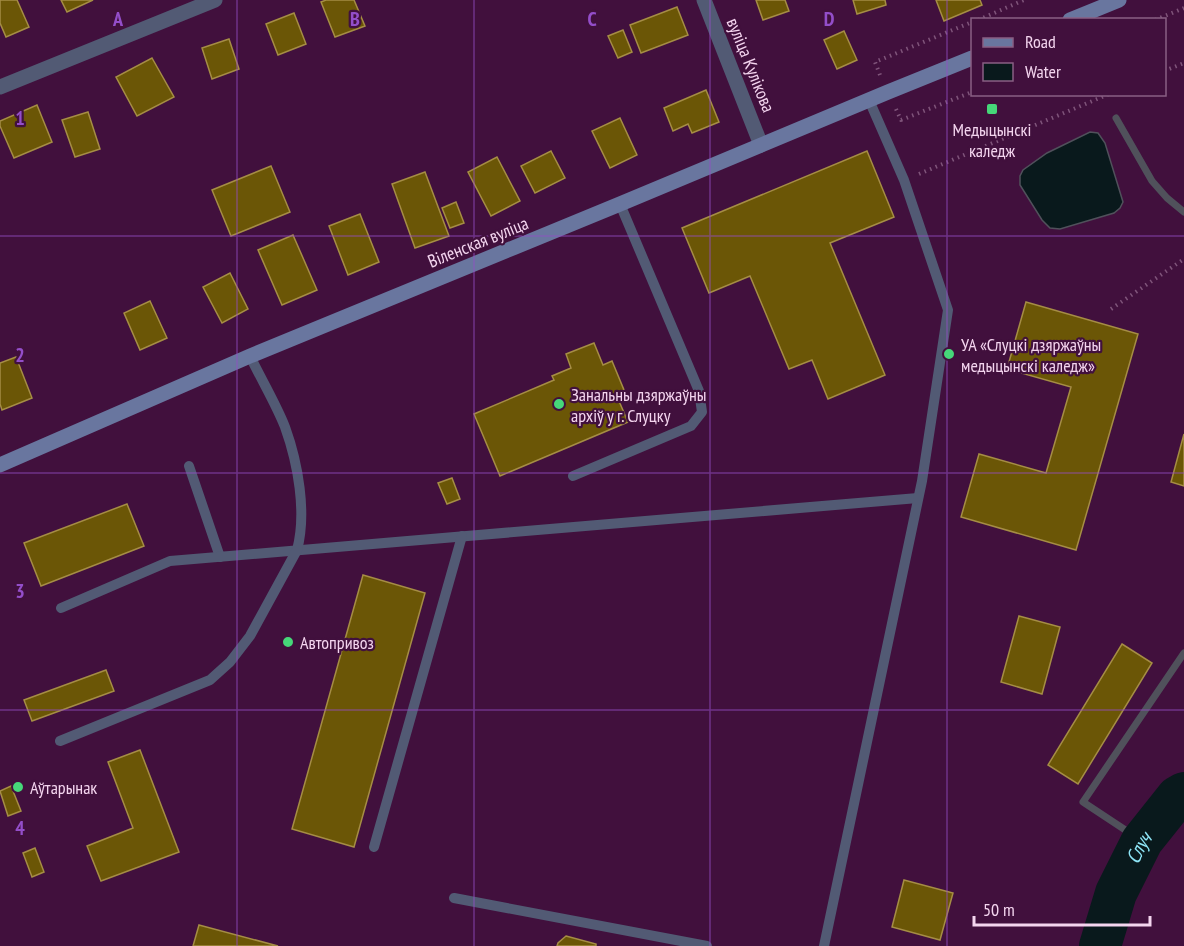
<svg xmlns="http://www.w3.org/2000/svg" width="1184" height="946" viewBox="0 0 1184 946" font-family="'PT Sans Narrow',sans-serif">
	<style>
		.water { fill: #09191c; stroke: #50515b; stroke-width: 1.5 }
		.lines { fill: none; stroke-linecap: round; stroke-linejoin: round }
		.stream { stroke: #50515b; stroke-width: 7 }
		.river { stroke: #09191c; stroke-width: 42 }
		.building { fill: #6b5606; stroke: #a58d45; stroke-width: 1.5 }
		.path { stroke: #7f547a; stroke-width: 4; stroke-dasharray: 1.5 4.5; stroke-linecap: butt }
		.lane { stroke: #525a74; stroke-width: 10 }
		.street { stroke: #525a74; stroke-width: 15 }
		.secondary { stroke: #69769f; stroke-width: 15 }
		.grid { fill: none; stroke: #934ec9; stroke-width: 1.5; stroke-opacity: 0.55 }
		.poi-dot { fill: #46d779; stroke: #41103d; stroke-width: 2 }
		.labels { text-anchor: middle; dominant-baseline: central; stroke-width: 4.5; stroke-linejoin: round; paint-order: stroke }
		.street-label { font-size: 18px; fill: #f4d5ef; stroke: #41103d }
		.poi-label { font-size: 18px; fill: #f4d5ef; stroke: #41103d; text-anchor: start }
		.water-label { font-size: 20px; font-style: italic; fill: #8ee5f6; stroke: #41103d }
		.grid-label { font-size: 20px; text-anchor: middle; font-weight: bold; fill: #934ec9; stroke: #41103d; stroke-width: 4.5; stroke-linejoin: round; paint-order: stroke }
	</style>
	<rect width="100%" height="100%" fill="#41103d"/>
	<!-- water -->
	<path class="water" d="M 1090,132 L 1098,133 L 1105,143 L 1123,202 L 1120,208 L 1114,213 L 1060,229 L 1050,228 L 1042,220 L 1020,185 L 1020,176 L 1023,170 L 1047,153 Z"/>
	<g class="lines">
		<!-- stream -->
		<g class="stream">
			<path d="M 1116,118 L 1152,181 L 1167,198 L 1184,212"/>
			<path d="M 1142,841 L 1083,802 L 1184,653"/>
		</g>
		<!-- river -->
		<path class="river" id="s1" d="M 1100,946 L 1116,893 L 1142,841 L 1177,797 L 1184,793"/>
	</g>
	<!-- building -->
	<g class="building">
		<path d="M 0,0 L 17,0 L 29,27 L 6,37 L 0,23 Z"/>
		<path d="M 61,0 L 93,0 L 67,12 Z"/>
		<path d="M 326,0 L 354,0 L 365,26 L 335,37 L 321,2 Z"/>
		<path d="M 756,0 L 785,0 L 789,11 L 763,20 Z"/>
		<path d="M 853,0 L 885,0 L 886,5 L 857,14 Z"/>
		<path d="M 936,0 L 980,0 L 982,5 L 944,21 Z"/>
		<path d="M 677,7 L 688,35 L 641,53 L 630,25 Z"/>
		<path d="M 294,13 L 306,44 L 278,55 L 266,24 Z"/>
		<path d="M 623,30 L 632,52 L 618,58 L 608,36 Z"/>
		<path d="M 844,31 L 857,60 L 837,69 L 824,40 Z"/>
		<path d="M 229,39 L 239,69 L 212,79 L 202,48 Z"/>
		<path d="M 152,58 L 174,97 L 137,116 L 116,77 Z"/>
		<path d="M 706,90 L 719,122 L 692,133 L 688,124 L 673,131 L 664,108 Z"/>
		<path d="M 37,105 L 52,142 L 14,158 L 0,126 L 0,121 Z"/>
		<path d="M 88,112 L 100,149 L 75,157 L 62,120 Z"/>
		<path d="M 620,118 L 637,155 L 610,168 L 592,131 Z"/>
		<path d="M 551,151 L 565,178 L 535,193 L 521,166 Z"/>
		<path d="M 867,151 L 894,217 L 830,243 L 885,375 L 828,399 L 812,360 L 789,369 L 750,276 L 709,293 L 682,228 Z"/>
		<path d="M 497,157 L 520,201 L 491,216 L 468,172 Z"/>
		<path d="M 271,166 L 290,212 L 231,236 L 212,190 Z"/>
		<path d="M 425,172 L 449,236 L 415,248 L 392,184 Z"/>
		<path d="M 456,202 L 464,223 L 450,228 L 442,208 Z"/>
		<path d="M 360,214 L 379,262 L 348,275 L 329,226 Z"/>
		<path d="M 293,235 L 317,290 L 282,305 L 258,250 Z"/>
		<path d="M 230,273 L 248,309 L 222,323 L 203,287 Z"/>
		<path d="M 150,301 L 167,338 L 140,350 L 124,313 Z"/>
		<path d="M 1026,302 L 1138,334 L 1076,550 L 961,517 L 979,454 L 1046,473 L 1071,387 L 1007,369 Z"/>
		<path d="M 594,343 L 603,365 L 612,361 L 624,390 L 616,394 L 628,422 L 500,476 L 474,414 L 554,380 L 552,376 L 571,368 L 566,354 Z"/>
		<path d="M 16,357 L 32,398 L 2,410 L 0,404 L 0,363 Z"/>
		<path d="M 1184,434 L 1184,486 L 1171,482 Z"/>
		<path d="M 452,478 L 460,499 L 447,504 L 438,483 Z"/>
		<path d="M 127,504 L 144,546 L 41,586 L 24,543 Z"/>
		<path d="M 363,575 L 425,593 L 354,847 L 292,829 Z"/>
		<path d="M 1019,616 L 1060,627 L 1042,694 L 1001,682 Z"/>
		<path d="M 1122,644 L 1152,663 L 1078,784 L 1048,765 Z"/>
		<path d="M 106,670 L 114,691 L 32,721 L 24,700 Z"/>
		<path d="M 140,750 L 179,852 L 101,881 L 87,846 L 133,828 L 108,762 Z"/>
		<path d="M 11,786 L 21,811 L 8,816 L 0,791 Z"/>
		<path d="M 35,848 L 44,872 L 32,877 L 23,853 Z"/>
		<path d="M 904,880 L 953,893 L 940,940 L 892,927 Z"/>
		<path d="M 199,925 L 278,946 L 193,946 Z"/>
		<path d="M 566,936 L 596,944 L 596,946 L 557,946 L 558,943 Z"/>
	</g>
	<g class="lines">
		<!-- path -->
		<g class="path">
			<path d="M 978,20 L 1024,0"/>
			<path d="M 1155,20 L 1184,8"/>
			<path d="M 1164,71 L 1184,63"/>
			<path d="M 880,75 L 875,62 L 972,22"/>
			<path d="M 896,109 L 901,120 L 972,92"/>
			<path d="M 919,174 L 1109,94"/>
			<path d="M 1111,309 L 1184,259"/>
		</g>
		<!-- lane -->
		<g class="lane">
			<path d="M 189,466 L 220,557"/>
			<path d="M 573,476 L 691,426 L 702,412 L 699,391 L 620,204"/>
			<path d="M 61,608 L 170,561 L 918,498"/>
			<path d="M 60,741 L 210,680 L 230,662 L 250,636 L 297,550 C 307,513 298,463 285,427 C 276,404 261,379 250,356"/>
			<path d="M 374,847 L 462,536"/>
			<path d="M 454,898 L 707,946"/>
			<path d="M 824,946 L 922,481 L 948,310 L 904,180 L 869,100"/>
		</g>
		<!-- street -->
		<g class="street">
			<path d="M 704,0 L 761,145"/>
			<path d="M 0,87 L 215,0"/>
		</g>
		<!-- secondary -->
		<g class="secondary">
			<path d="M 1070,20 L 1119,0"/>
			<path d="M 0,465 L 250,356 L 620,204 L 888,92 L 972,58"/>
		</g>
	</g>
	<!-- grid -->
	<path class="grid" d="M 237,0 L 237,946M 474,0 L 474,946M 710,0 L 710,946M 947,0 L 947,946M 0,236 L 1184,236M 0,473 L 1184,473M 0,710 L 1184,710"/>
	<!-- markers -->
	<g class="poi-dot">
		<rect x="986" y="103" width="12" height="12" rx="3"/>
		<circle cx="949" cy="354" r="6"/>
		<circle cx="559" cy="404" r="6"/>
		<circle cx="288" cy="642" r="6"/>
		<circle cx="18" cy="787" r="6"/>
	</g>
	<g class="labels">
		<!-- street labels -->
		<g class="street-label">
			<text transform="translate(751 65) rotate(68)">вуліца Кулікова</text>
			<text transform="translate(478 242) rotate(-22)">Віленская вуліца</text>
		</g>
		<!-- poi labels -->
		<g class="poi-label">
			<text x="992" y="129" text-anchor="middle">Медыцынскі<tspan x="992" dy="21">каледж</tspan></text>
			<text x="961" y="344">УА «Слуцкі дзяржаўны<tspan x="961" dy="21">медыцынскі каледж»</tspan></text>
			<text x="571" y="394">Занальны дзяржаўны<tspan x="571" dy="21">архіў у г. Слуцку</tspan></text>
			<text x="300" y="642">Автопривоз</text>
			<text x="30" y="787">Аўтарынак</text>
		</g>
		<!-- water labels -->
		<g class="water-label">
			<text stroke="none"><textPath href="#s1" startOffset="106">Случ</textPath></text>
		</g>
	</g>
	<g class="grid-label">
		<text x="118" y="26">A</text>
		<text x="355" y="26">B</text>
		<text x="592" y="26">C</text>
		<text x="829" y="26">D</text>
		<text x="20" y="125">1</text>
		<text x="20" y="362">2</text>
		<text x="20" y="598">3</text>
		<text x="20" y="835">4</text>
	</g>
	<!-- legend -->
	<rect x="971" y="18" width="195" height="78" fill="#41103d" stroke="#895f84" stroke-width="1.5"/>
	<rect x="983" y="38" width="30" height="9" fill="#69769f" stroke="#895f84" stroke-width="1.5"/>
	<text x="1025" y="48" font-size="18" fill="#f4d5ef">Road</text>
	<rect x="983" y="63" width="30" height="18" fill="#09191c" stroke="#895f84" stroke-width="1.5"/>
	<text x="1025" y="78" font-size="18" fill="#f4d5ef">Water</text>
	<!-- scale -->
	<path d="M974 916v9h176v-9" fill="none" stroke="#f4d5ef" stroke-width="3"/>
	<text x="983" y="916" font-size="18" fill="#f4d5ef" stroke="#41103d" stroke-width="4.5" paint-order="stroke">50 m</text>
</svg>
